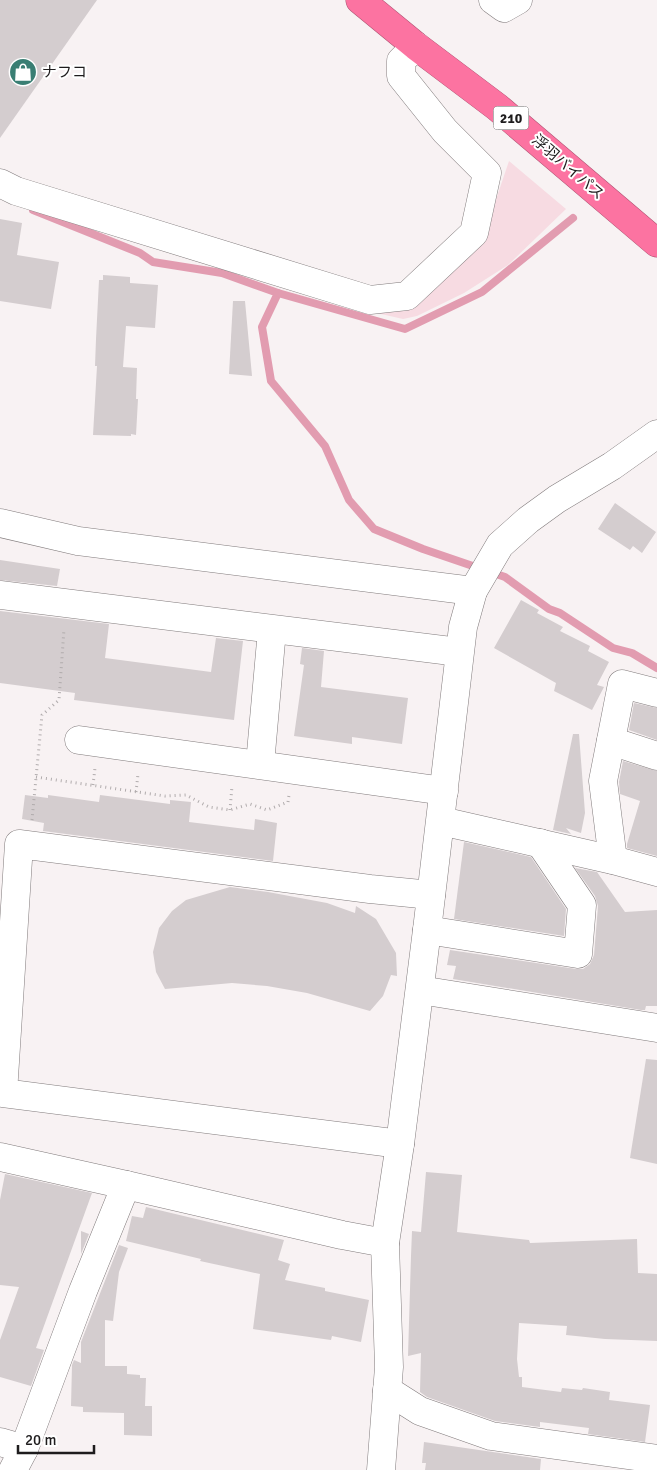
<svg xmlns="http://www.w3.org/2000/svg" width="657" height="1470" viewBox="0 0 657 1470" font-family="Signika,'Noto Sans JP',sans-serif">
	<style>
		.green { fill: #f7dbe2 }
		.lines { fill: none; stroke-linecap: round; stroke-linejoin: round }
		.stream { stroke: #e29cb0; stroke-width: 8 }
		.building { fill: #d4cdcf }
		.minor-casing { stroke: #817b7c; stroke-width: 29 }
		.highway-casing { stroke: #ae5573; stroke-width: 29 }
		.path { stroke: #b1acad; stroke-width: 3; stroke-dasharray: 1 4; stroke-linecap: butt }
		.minor { stroke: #fff; stroke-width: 28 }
		.highway { stroke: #fc73a1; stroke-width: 28 }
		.labels { text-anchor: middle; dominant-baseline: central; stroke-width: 4; stroke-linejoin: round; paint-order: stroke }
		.shield { fill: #fff; stroke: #626061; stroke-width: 1 }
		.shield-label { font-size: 14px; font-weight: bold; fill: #1e1c1d }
		.poi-label { font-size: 15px; fill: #1e1c1d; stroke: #fff; text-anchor: start }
		.street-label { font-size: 15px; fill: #1e1c1d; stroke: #fff }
	</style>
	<rect width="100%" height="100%" fill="#f8f2f3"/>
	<!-- green -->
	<path class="green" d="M 509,161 L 566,209 L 508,265 L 464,293 L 417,316 L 403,319 L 355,308 L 413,297 L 485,232 Z"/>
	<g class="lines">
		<!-- stream -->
		<g class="stream">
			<path d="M 33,210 L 140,253 L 153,262 L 222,273 L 278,293 L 262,327 L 271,381 L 325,446 L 349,500 L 374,529 L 423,549 L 505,577 L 549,609 L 560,613 L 613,648 L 632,653 L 657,668"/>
			<path d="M 278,293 L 405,329 L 482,292 L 573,218"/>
		</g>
	</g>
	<!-- building -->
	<g class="building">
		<path d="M 0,0 L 97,0 L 0,138 Z"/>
		<path d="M 0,219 L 22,223 L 17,255 L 59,262 L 51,309 L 0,301 Z"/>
		<path d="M 103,275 L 130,277 L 130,283 L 158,285 L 155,328 L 126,326 L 123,367 L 137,368 L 136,399 L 138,399 L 136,435 L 131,434 L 131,436 L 93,435 L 97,366 L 95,366 L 96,339 L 99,280 L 103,280 Z"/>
		<path d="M 233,301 L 245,301 L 252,376 L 229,374 Z"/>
		<path d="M 615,503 L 656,532 L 642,553 L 633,546 L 630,550 L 598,529 Z"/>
		<path d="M 0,560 L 60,569 L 57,586 L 0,580 Z"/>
		<path d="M 521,600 L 539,610 L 537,613 L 563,627 L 560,631 L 590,646 L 588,651 L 609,662 L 597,685 L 604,687 L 592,710 L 554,691 L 556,683 L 494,648 Z"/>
		<path d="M 0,611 L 109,624 L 105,658 L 211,672 L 216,638 L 243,641 L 234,720 L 74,700 L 75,693 L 0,683 Z"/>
		<path d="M 302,648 L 324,651 L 321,687 L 408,698 L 402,744 L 352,737 L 352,744 L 294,736 L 304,665 L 300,664 Z"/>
		<path d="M 634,703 L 657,708 L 657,740 L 629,730 Z"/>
		<path d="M 573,734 L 579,734 L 585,813 L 581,833 L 566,828 L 571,834 L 553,830 Z"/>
		<path d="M 623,761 L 657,771 L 657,856 L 627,848 L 627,844 L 640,801 L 620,794 L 619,782 Z"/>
		<path d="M 25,795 L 48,798 L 48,795 L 99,802 L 100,795 L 170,804 L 170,800 L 191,802 L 189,822 L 254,830 L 255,819 L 277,823 L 273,861 L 43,831 L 44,823 L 22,819 Z"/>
		<path d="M 464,842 L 531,857 L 566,909 L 564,936 L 454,919 Z"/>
		<path d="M 575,868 L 597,872 L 625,912 L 657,910 L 657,1006 L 646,1006 L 645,1010 L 641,1010 L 453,979 L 456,966 L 447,965 L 450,950 L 576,969 L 583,969 L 590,964 L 594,955 L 598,906 L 595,896 Z"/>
		<path d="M 230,887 L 268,892 L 327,903 L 355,913 L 356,906 L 376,919 L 396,953 L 397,976 L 391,975 L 383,996 L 370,1011 L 307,993 L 267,986 L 232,983 L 165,989 L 156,972 L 153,952 L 159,928 L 172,911 L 186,900 Z"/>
		<path d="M 646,1059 L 657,1060 L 657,1164 L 630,1158 Z"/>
		<path d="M 426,1172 L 462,1175 L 457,1232 L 529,1240 L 530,1243 L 637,1239 L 638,1273 L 657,1274 L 657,1341 L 605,1339 L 566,1335 L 567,1326 L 519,1323 L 517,1359 L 519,1377 L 522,1377 L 522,1387 L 561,1392 L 562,1388 L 582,1390 L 583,1388 L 610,1392 L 609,1400 L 650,1405 L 645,1442 L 588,1434 L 589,1428 L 540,1422 L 540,1427 L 495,1421 L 427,1397 L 420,1392 L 421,1353 L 408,1356 L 411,1256 L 412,1231 L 421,1232 Z"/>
		<path d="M 5,1174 L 92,1193 L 36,1348 L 44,1350 L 31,1386 L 0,1377 L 0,1340 L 19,1287 L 0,1285 L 0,1200 Z"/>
		<path d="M 146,1207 L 284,1240 L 278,1260 L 290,1264 L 285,1280 L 325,1288 L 325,1291 L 369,1300 L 361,1342 L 332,1336 L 331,1340 L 253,1329 L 260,1274 L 200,1261 L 201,1259 L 126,1241 L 132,1216 L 143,1218 Z"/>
		<path d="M 81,1231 L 89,1234 L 81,1254 Z"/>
		<path d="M 119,1245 L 128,1248 L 119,1272 L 113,1321 L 105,1320 L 105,1366 L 127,1366 L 127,1374 L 140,1375 L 140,1378 L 146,1378 L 145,1406 L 152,1406 L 152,1436 L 124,1435 L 124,1413 L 83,1412 L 83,1407 L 71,1406 L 72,1365 L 74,1360 L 81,1363 L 81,1342 Z"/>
		<path d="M 424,1442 L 541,1459 L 540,1470 L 425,1470 L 426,1463 L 422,1463 Z"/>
	</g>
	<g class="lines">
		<!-- minor casing -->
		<g class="minor-casing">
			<g id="minor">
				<path d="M 493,0 L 504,8 L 518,0"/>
				<path d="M 0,183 L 16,191 L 370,300 L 407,296 L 474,233 L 487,173 L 445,131 L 401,76 L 401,61 L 416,46"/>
				<path d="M 0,523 L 78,541 L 473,591"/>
				<path d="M 0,595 L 459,652"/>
				<path d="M 79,740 L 444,791"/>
				<path d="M 611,741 L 657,756"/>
				<path d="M 260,764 L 272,630"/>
				<path d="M 441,821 L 613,860 L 657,872"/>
				<path d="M 613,860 L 603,781 L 622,684 L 657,693"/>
				<path d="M 427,930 L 578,954 L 582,905 L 540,843"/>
				<path d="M 420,990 L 657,1028"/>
				<path d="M 400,1144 L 3,1093 L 19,844 L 370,889 L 431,895"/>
				<path d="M 0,1157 L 126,1185"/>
				<path d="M 387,1390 L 420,1411 L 491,1436 L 657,1459"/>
				<path d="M 0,1442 L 24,1449"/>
				<path d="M 13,1470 L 24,1449 L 83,1291 L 126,1185 L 342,1235 L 385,1243"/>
				<path d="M 381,1470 L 389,1367 L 385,1243 L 400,1144 L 427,930 L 463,627 L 473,591 L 500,545 L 528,520 L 557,499 L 612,466 L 657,434"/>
			</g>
		</g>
		<!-- highway casing -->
		<g class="highway-casing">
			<path id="highway" d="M 360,0 L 416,46 L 497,107 L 657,243"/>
		</g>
		<!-- path -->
		<g class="path">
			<path d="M 36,777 L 165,796 L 186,795 L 209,807 L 230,810 L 250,804 L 267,810 L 288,802 L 289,795"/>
			<path d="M 93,785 L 95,768"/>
			<path d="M 136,792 L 138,774"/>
			<path d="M 230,810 L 232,786"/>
			<path d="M 32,820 L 42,715 L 59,700 L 64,629"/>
		</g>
		<!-- minor -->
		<use href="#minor" class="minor"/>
		<!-- highway -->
		<use href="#highway" class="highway"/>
	</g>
	<!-- icons -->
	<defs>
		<g id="shop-disc" transform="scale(1.4375)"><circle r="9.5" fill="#397e73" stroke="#fff"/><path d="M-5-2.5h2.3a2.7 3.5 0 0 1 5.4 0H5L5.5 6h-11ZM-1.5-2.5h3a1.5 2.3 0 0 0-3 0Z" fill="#fff"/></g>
	</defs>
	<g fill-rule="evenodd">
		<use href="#shop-disc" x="23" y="72"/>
	</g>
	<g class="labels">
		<!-- shield labels -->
		<rect class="shield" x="493.5" y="106.5" width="35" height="23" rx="4"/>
		<g class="shield-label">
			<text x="511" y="118">210</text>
		</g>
		<!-- poi labels -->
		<g class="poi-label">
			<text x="42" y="72">ナフコ</text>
		</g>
		<!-- street labels -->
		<g class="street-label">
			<text transform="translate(568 167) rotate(41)">浮羽バイパス</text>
		</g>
	</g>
	<!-- scale -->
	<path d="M18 1445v8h76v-8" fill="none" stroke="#1e1c1d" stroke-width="2.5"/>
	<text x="25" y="1445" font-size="15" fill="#1e1c1d" stroke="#ffffff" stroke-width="4" paint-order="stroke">20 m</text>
</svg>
